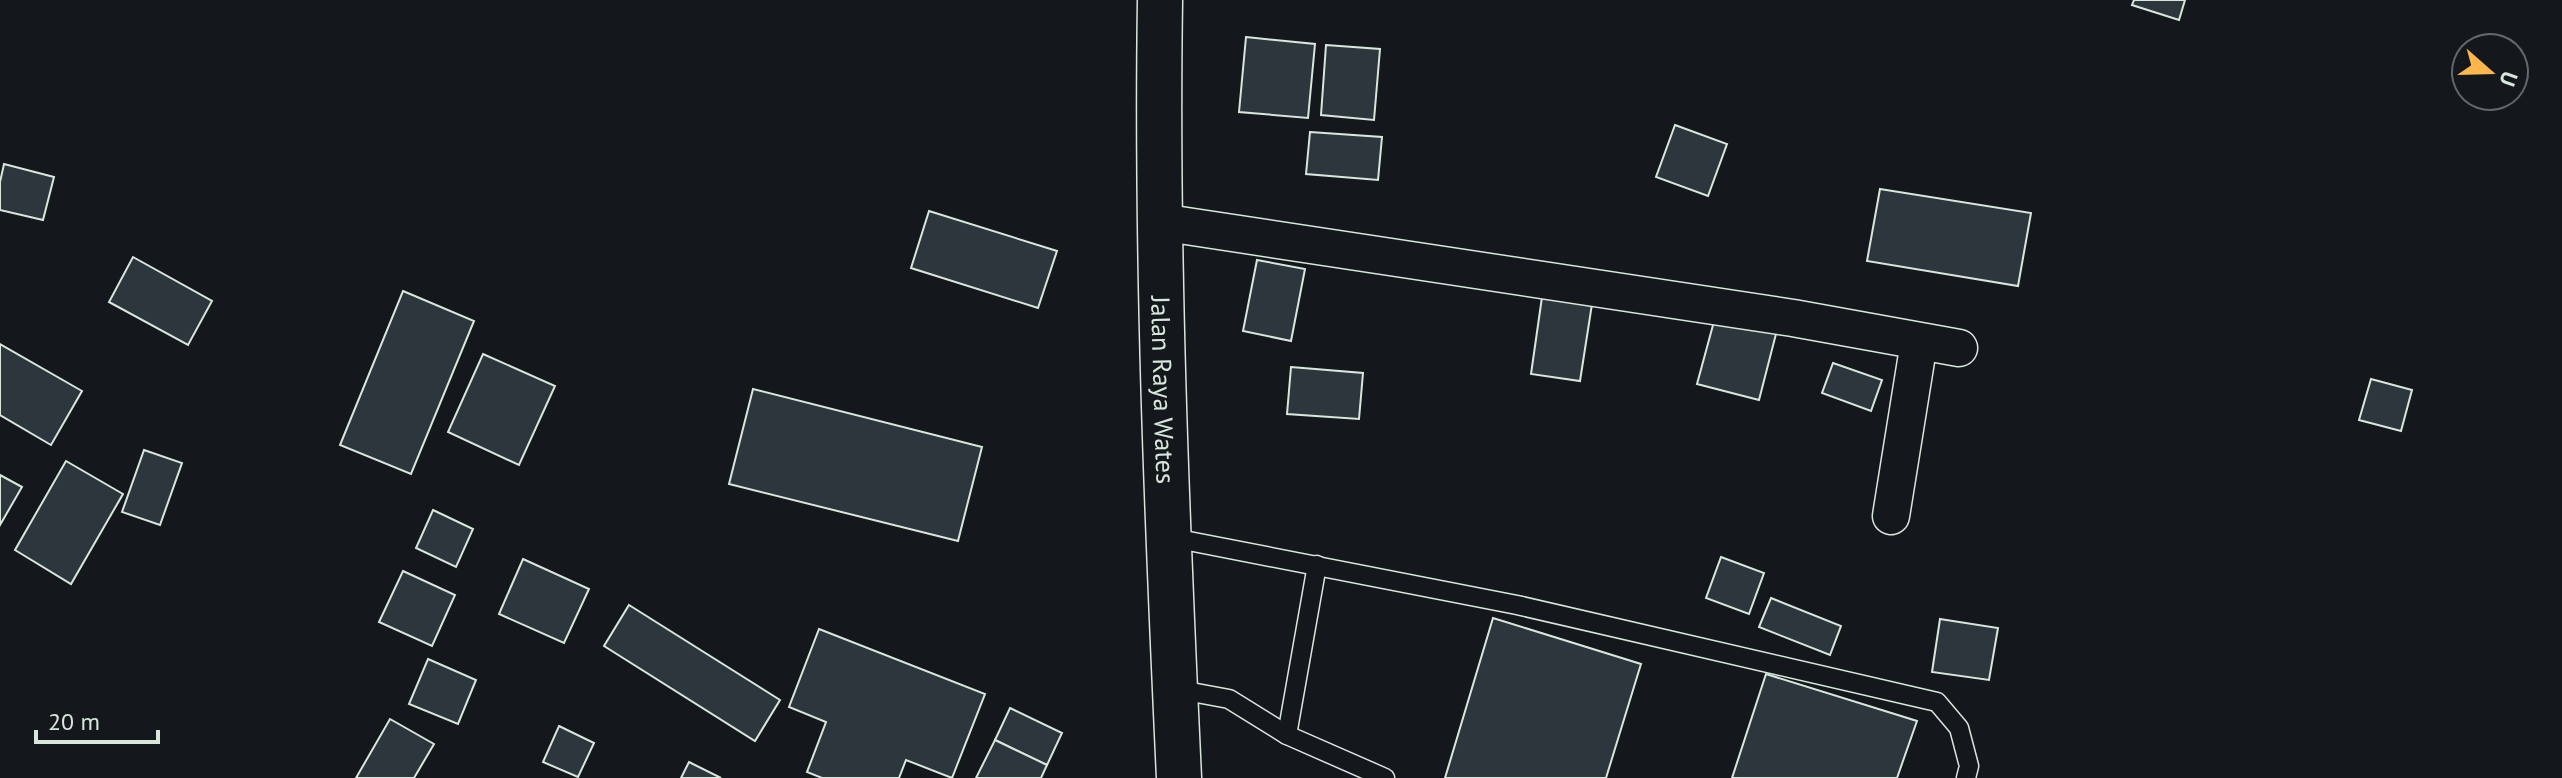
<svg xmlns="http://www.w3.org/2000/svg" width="2562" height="778" viewBox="0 0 2562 778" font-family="'PT Sans',sans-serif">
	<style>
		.building { fill: #2c363c; stroke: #d8e6dc; stroke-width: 2 }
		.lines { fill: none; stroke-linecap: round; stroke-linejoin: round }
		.service-casing { stroke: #d8e6dc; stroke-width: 21 }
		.minor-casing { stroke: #d8e6dc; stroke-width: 39 }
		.trunk-casing { stroke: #d8e6dc; stroke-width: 47 }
		.service { stroke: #14181c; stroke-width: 18 }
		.minor { stroke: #14181c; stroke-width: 36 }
		.trunk { stroke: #14181c; stroke-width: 44 }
		.labels { text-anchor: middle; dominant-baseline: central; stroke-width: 6; stroke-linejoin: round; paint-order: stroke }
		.street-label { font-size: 26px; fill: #d8e6dc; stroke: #14181c }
	</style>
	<rect width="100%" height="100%" fill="#14181c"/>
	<!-- building -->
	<g class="building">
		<path d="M 2134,0 L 2185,0 L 2179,20 L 2132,5 Z"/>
		<path d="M 1246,37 L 1315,44 L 1308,118 L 1239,112 Z"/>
		<path d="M 1326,45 L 1380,49 L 1374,120 L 1321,115 Z"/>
		<path d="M 1675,125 L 1727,144 L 1708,196 L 1656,177 Z"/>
		<path d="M 1310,132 L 1382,137 L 1378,180 L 1306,174 Z"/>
		<path d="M 4,164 L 54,177 L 43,220 L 0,210 L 0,182 Z"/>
		<path d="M 1880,189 L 2031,213 L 2018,286 L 1867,261 Z"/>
		<path d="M 929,211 L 1057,251 L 1038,308 L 911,268 Z"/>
		<path d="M 133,257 L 212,301 L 188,345 L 109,302 Z"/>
		<path d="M 1257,260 L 1305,269 L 1291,341 L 1243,331 Z"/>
		<path d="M 403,291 L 474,321 L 411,474 L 340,445 Z"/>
		<path d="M 1542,297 L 1592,304 L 1580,381 L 1531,374 Z"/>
		<path d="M 1716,314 L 1777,330 L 1759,400 L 1697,384 Z"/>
		<path d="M 0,344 L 82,391 L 51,445 L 0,415 Z"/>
		<path d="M 483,354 L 555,386 L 519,465 L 448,432 Z"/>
		<path d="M 1833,363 L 1882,380 L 1871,411 L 1822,393 Z"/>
		<path d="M 1291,367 L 1363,373 L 1359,419 L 1287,414 Z"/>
		<path d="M 2371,379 L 2412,390 L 2401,431 L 2359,420 Z"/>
		<path d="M 753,389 L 982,447 L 958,541 L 729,484 Z"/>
		<path d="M 144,450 L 182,463 L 160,525 L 122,512 Z"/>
		<path d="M 66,461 L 123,494 L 71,584 L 15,550 Z"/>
		<path d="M 0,475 L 22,487 L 0,525 Z"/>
		<path d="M 433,510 L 473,529 L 456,567 L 416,548 Z"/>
		<path d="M 1721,557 L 1764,573 L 1749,614 L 1706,598 Z"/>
		<path d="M 523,559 L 589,589 L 564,643 L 499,614 Z"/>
		<path d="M 403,571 L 455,595 L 432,646 L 379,622 Z"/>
		<path d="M 1771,598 L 1841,626 L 1830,655 L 1759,627 Z"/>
		<path d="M 629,605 L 780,700 L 755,741 L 604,646 Z"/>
		<path d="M 1493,618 L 1641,664 L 1606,778 L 1445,778 Z"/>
		<path d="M 1940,619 L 1998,628 L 1989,680 L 1932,672 Z"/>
		<path d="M 819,629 L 985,694 L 952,778 L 906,760 L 899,778 L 822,778 L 807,772 L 826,722 L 789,707 Z"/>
		<path d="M 428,659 L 476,680 L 458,724 L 409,704 Z"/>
		<path d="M 1766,674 L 1917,721 L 1897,778 L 1732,778 Z"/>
		<path d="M 1010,708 L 1062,733 L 1047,765 L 995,740 Z"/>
		<path d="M 390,719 L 434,744 L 414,778 L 356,778 Z"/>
		<path d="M 559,726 L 594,743 L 578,777 L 543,762 Z"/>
		<path d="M 995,740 L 1047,765 L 1041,778 L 976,778 Z"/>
		<path d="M 689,762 L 721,778 L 681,778 Z"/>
	</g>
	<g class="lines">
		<!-- service casing -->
		<g class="service-casing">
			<g id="service">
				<path d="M 1168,537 L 1517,605 L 1937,702 L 1959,728 L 1969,766 L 1966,778"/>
				<path d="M 1175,689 L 1229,699 L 1287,735 L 1385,778"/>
				<path d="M 1287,735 L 1317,565"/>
			</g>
		</g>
		<!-- minor casing -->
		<g class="minor-casing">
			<g id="minor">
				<path d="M 1160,222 L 1793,318 L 1959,348"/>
				<path d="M 1891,516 L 1919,342"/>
			</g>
		</g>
		<!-- trunk casing -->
		<g class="trunk-casing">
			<g id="trunk">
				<path id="s1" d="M 1160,0 C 1156,259 1167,519 1179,778"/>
			</g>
		</g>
		<!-- service -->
		<use href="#service" class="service"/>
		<!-- minor -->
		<use href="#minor" class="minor"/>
		<!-- trunk -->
		<use href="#trunk" class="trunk"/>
	</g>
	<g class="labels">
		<!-- street labels -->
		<g class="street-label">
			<text stroke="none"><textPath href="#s1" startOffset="390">Jalan Raya Wates</textPath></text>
		</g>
	</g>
	<!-- north arrow -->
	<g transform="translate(2490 72) rotate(110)"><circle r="38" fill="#14181c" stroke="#626a69" stroke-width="2"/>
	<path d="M0-6L14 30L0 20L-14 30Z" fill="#ffb74d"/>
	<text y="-12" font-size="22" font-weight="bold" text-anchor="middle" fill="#d8e6dc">U</text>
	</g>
	<!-- scale -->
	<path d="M36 730v12h122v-12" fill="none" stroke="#d8e6dc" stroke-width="4"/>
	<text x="48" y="730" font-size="24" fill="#d8e6dc" stroke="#14181c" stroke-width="6" paint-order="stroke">20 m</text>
</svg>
